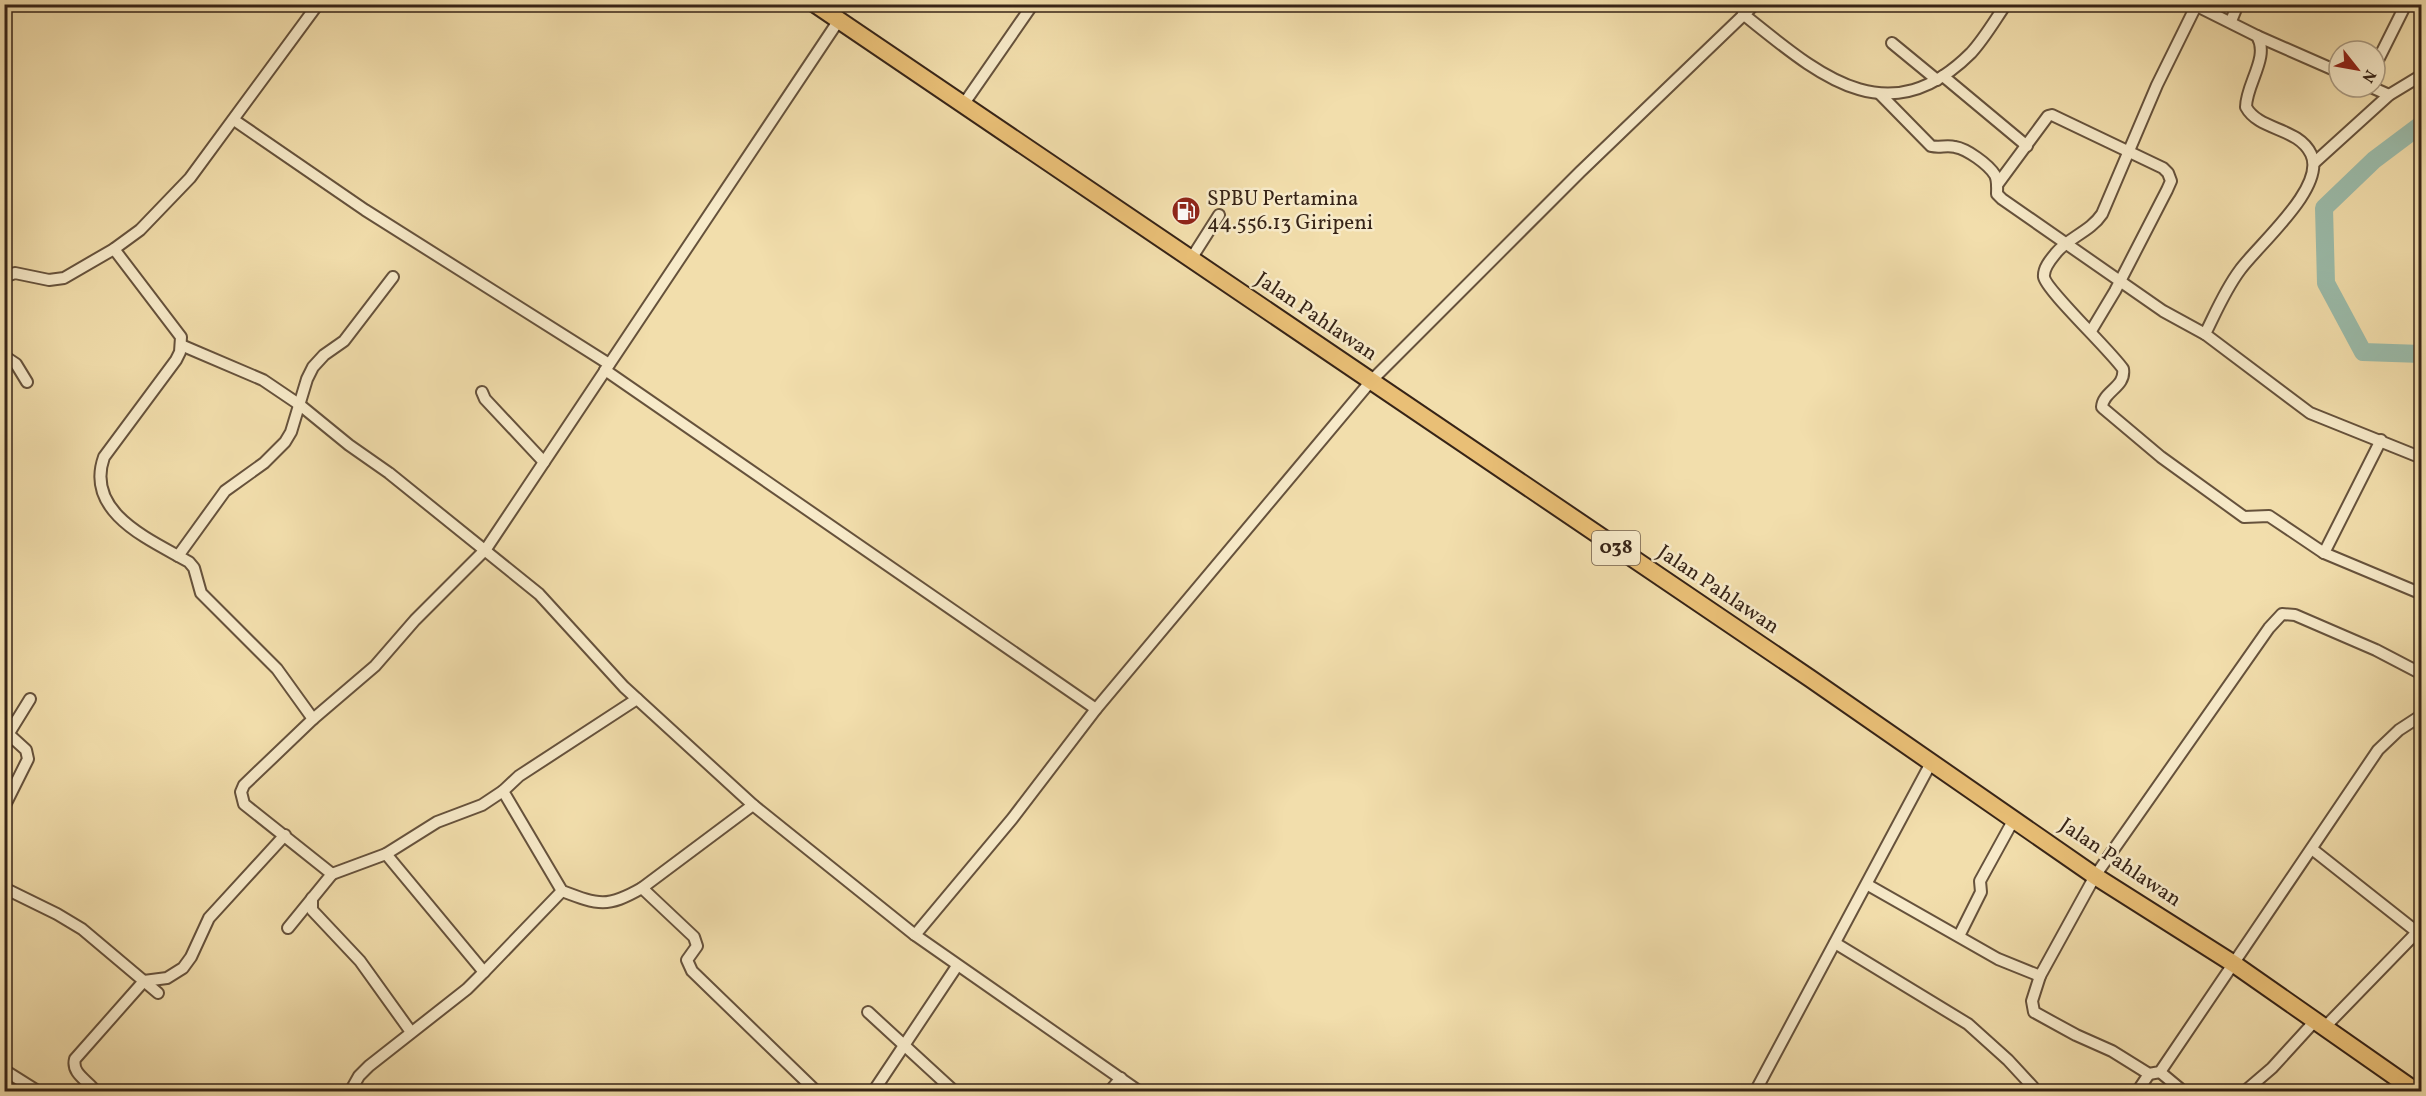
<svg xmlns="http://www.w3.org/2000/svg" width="2426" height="1096" viewBox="0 0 2426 1096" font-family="Vollkorn,serif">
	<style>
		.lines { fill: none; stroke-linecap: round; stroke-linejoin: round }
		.river { stroke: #9bbcab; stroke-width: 18 }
		.street-casing { stroke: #66523c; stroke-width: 14 }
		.primary-casing { stroke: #372417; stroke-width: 20 }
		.street { stroke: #f7eac9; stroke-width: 10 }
		.primary { stroke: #e9bf76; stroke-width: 16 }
		.labels { text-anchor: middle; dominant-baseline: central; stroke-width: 5; stroke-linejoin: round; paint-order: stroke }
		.shield { fill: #f7eac9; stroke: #715f4c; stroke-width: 1.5 }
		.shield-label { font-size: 20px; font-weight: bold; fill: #372417 }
		.poi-label { font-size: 21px; fill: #372417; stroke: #f7eac9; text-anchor: start }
		.street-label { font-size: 21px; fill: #372417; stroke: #f7eac9 }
	</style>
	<rect width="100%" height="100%" fill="#f2deac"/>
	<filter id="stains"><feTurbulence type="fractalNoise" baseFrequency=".00333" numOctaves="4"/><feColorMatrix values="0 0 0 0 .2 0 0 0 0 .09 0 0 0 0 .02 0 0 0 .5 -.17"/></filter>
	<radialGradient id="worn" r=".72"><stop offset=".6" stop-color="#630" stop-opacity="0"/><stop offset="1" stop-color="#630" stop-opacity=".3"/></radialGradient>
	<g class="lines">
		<!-- river -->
		<path class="river" d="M 2422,124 L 2374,160 L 2324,208 L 2326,283 L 2363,352 L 2422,354"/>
		<!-- street casing -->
		<g class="street-casing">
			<g id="street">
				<path d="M 2193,4 L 2257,36 C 2270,57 2246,84 2246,107 C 2259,131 2298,127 2311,154 C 2327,187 2258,245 2240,270 C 2225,290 2216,312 2205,334 L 2310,413 L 2422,458"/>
				<path d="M 2196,6 L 2157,85 L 2102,214 C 2090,232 2069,237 2056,253 C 2051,259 2043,268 2044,277 C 2046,290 2111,351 2123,369 C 2126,387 2103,391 2102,407 L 2104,409 L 2161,457 L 2244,517 L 2269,516 L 2324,553"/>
				<path d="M 1743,14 C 1816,72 1886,138 1971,53 C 1984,39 1995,20 2006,4"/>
				<path d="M 2231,21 L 2238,4"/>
				<path d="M 2257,36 L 2339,72"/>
				<path d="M 1892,43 L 1937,80"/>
				<path d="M 2375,66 L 2404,8"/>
				<path d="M 1943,76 L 2027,146"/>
				<path d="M 2371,87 L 2389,95"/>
				<path d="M 1880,94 L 1931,146 C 1939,148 1947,145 1955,147 C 1967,149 1988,164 1995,175 C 1998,181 1997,188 1997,194 L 2002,199 L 2163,311 L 2205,334"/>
				<path d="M 963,105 L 1033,4"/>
				<path d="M 234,120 L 365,210 L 609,364"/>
				<path d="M 2314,163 L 2389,95 L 2422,75"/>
				<path d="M 1997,185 L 2048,116 L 2052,115 L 2163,168 L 2168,173 L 2171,181 L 2167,190 L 2115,291 L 2091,331"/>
				<path d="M 114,249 L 181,337 L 180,352 L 176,360 L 104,457 C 84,513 151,540 189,562 L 194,568 L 201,593 L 277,669 L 313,719"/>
				<path d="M 1191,259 L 1219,215"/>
				<path d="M 4,277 L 15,273 L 49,280 L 64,278 L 114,249 L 140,230 L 190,178 L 318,4"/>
				<path d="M 181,345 L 263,380 L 300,405 L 349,445 L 389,473 L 539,594 L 624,687 L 753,805 L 915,935 L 1140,1092"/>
				<path d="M 4,356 L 16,364 L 27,382"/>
				<path d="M 605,370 L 1096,709"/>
				<path d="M 482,392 L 485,399 L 544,462"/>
				<path d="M 2381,440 L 2324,553 L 2422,594"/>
				<path d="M 178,556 L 225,491 L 264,463 L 285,442 L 291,432 L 307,379 L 313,367 L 324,355 L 344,341 L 393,277"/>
				<path d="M 2422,674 L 2376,650 L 2295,615 L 2282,614 L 2269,628 L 2095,876 L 2040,976 L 2032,1001 L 2034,1012 L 2076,1035 L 2112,1051 L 2149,1074 L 2160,1072 L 2378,750 L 2399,730 L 2422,715"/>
				<path d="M 637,699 L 519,776 L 503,791 L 562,891 C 599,905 607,908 642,888"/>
				<path d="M 4,730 L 26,750 L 28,759 L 4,807"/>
				<path d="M 9,733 L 30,699"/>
				<path d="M 753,805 L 642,888 L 694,937 L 697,946 L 687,960 L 692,971 L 817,1092"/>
				<path d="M 2312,849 L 2417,932"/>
				<path d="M 386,854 L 437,822 L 482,805 L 503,791"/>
				<path d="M 1868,885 L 1998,959 L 2040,976"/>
				<path d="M 4,888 L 57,914 L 82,929 L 158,993"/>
				<path d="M 562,891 L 484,972 L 386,854 L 332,874 L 244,804 L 241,792 L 244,785 L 313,719 L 375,666 L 415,620 L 486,549 L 839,20"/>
				<path d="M 312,898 L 312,910 L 360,961 L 411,1032"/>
				<path d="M 288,928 L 332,874"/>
				<path d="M 915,935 L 1012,819 L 1096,709 L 1371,381 L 1580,172 L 1755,4"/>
				<path d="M 1959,936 L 1981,892 L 1980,881 L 2014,819"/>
				<path d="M 1835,943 L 1968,1024 L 2008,1060 L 2033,1087 L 2034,1092"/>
				<path d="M 868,1012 L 955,1092"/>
				<path d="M 2324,1028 L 2422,927"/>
				<path d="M 4,1070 L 39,1092"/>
				<path d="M 2160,1072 L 2184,1092"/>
				<path d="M 96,1092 C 89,1081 71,1074 75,1059 L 144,981 L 167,978 L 183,968 L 191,957 L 209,918 L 285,835"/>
				<path d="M 350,1092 L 359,1076 L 369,1066 L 467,989 L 484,972"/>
				<path d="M 873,1092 L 957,966"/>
				<path d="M 1109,1092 L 1121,1078"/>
				<path d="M 1755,1092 L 1932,761"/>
				<path d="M 2137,1092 L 2149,1074"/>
				<path d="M 2244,1092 L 2272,1068 L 2314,1022"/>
			</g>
		</g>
		<!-- primary casing -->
		<g class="primary-casing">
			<path id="primary" d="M 815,4 L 1811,679 L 2095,876 L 2234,964 L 2417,1092"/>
		</g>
		<!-- street -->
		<use href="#street" class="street"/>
		<!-- primary -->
		<use href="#primary" class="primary"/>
	</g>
	<!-- icons -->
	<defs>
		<g id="fuel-disc" transform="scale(1.5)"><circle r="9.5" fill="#8f2418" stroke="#f7eac9"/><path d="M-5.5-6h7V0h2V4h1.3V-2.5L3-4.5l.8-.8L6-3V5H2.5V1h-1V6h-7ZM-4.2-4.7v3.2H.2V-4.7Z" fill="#fff"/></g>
	</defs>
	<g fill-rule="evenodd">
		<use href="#fuel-disc" x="1186" y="211"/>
	</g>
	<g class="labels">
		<!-- shield labels -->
		<rect class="shield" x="1592" y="531" width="48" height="34" rx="4.5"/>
		<g class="shield-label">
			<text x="1616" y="548">038</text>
		</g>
		<!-- poi labels -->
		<g class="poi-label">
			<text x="1207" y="199">SPBU Pertamina<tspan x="1207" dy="24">44.556.13 Giripeni</tspan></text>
		</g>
		<!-- street labels -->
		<g class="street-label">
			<text transform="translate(1316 317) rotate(34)">Jalan Pahlawan</text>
			<text transform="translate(1718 590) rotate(34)">Jalan Pahlawan</text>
			<text transform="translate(2120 863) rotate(34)">Jalan Pahlawan</text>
		</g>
	</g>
	<!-- margin -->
	<rect width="2426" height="1096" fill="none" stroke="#f2deac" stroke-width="24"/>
	<rect x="6" y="6" width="2414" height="1084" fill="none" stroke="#372417" stroke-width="3"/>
	<rect x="12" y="12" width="2402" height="1072" fill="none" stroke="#372417" stroke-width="1.5"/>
	<!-- north arrow -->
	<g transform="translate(2357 69) rotate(121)"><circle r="28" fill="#f7eac9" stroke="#aa9b82" stroke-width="1.5"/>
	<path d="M0-4.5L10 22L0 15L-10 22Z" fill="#8f2418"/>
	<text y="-9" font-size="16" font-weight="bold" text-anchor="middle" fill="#372417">N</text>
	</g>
	<rect width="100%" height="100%" filter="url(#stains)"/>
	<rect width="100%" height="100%" fill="url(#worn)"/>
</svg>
